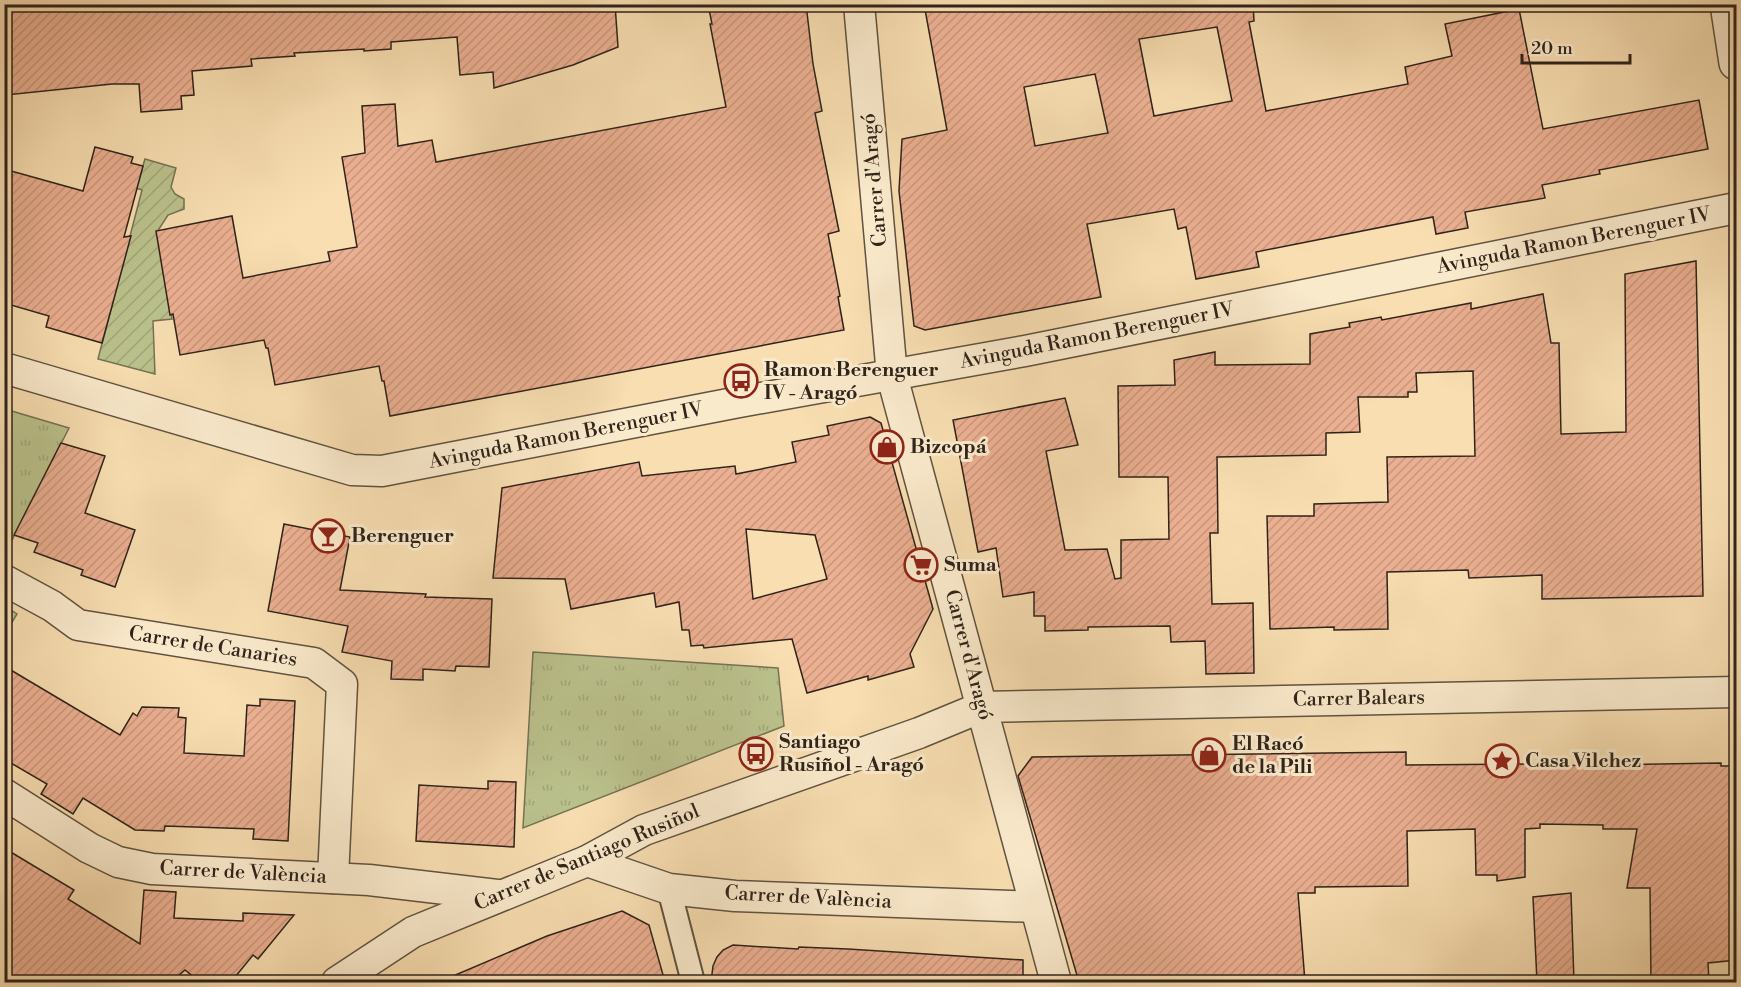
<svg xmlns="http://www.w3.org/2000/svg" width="1741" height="987" viewBox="0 0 1741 987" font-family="'Libre Bodoni',serif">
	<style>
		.grass { fill: url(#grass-tufts); stroke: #757254; stroke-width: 1.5 }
		.garden { fill: url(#garden-furrows); stroke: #757254; stroke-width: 1.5 }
		.building { fill: url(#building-hatch); stroke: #2f231a; stroke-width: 1.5; fill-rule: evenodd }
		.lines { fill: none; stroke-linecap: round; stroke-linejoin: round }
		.pedestrian-casing { stroke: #615240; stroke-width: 26 }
		.minor-casing { stroke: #615240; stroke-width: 33 }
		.tertiary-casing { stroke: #615240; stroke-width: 36 }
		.pedestrian { stroke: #faeacc; stroke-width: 22 }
		.minor { stroke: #faeacc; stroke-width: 30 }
		.tertiary { stroke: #faeacc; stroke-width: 33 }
		.labels { text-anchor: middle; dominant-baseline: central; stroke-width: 6; stroke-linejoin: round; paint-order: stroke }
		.street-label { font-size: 20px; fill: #2f231a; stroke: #faeacc }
		.poi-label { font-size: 20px; font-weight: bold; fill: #2f231a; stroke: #faeacc; text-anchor: start }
	</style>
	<defs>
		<pattern id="grass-tufts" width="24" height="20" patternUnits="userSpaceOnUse" patternTransform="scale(1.5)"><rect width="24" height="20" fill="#bbc28d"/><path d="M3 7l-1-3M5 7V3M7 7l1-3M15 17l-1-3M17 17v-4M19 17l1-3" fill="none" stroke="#a1a679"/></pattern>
		<pattern id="garden-furrows" width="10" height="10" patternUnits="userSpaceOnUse" patternTransform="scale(1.5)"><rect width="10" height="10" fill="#bbc28d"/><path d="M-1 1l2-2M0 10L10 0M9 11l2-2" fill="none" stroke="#a1a679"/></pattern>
		<pattern id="building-hatch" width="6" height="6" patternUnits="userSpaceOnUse" patternTransform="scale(1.5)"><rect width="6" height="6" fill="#ebaf91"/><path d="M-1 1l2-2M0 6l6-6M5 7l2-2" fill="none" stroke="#ca967c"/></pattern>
	</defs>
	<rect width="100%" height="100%" fill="#f8deb1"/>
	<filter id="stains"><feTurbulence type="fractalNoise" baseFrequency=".00333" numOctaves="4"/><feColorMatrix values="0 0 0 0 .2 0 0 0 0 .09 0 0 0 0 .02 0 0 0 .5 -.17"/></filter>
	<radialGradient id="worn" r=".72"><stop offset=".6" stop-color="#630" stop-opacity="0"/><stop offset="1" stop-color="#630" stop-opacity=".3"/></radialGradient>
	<!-- grass -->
	<g class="grass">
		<path d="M 5,409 L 69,428 L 5,554 Z"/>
		<path d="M 5,606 L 17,614 L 5,634 Z"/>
		<path d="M 533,652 L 778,668 L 784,726 L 523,828 Z"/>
	</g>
	<!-- garden -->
	<path class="garden" d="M 145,159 L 176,168 L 171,187 L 175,194 L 184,199 L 184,209 L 168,215 L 157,232 L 172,319 L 153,321 L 155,374 L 98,359 L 142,190 L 136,188 Z"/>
	<!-- building -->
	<g class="building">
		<path d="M 4,4 L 615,4 L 618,47 L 573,65 L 494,88 L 493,72 L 460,75 L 457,37 L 391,42 L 391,49 L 364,51 L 364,49 L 294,53 L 295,56 L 251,59 L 252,66 L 192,71 L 194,95 L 181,96 L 182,109 L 141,112 L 139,84 L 112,84 L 6,95 Z"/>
		<path d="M 708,4 L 806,4 L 813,64 L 822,111 L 815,113 L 839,231 L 828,234 L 840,296 L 838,297 L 844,330 L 390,416 L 384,381 L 382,381 L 379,366 L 275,385 L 268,348 L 266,348 L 264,340 L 180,355 L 173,314 L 170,315 L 156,231 L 232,216 L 243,278 L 330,261 L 328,252 L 357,247 L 342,157 L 365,153 L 362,106 L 395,104 L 398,146 L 432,140 L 436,162 L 726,107 L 710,24 L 712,24 Z"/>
		<path d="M 924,4 L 1253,4 L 1254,21 L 1249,22 L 1266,111 L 1408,84 L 1405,67 L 1452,56 L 1445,24 L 1519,9 L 1543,129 L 1699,100 L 1708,149 L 1599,170 L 1600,174 L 1542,185 L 1545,198 L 1465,212 L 1468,228 L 1436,234 L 1433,217 L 1256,252 L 1259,267 L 1196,279 L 1186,227 L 1178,229 L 1174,209 L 1087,224 L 1101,297 L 925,330 L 914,326 L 899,191 L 902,139 L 947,130 ZM 1217,27 L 1232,101 L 1154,116 L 1139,39 ZM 1095,74 L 1108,133 L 1035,146 L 1024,87 Z"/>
		<path d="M 95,147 L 133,157 L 131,163 L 143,166 L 124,237 L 131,236 L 102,343 L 46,327 L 49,316 L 4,303 L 4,169 L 83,191 Z"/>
		<path d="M 1696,261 L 1703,596 L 1542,599 L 1542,575 L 1469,578 L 1468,570 L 1387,572 L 1388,629 L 1334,630 L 1334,627 L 1270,629 L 1267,516 L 1314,516 L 1314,504 L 1388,502 L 1387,457 L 1475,456 L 1473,371 L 1416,373 L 1417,392 L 1408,392 L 1408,397 L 1358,397 L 1360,432 L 1326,433 L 1326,455 L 1217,457 L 1218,533 L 1210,533 L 1212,604 L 1253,603 L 1254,673 L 1206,674 L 1205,641 L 1171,642 L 1170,626 L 1088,627 L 1088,630 L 1045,631 L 1045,616 L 1034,616 L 1034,592 L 1003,597 L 996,548 L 978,552 L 953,420 L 1065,398 L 1078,445 L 1046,451 L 1065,550 L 1107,549 L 1115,579 L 1121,578 L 1121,540 L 1169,539 L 1168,477 L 1119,477 L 1118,386 L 1175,385 L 1174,360 L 1215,352 L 1215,365 L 1310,364 L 1310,334 L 1350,327 L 1349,323 L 1381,317 L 1382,320 L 1471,303 L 1471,309 L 1543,294 L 1551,343 L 1559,343 L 1561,434 L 1626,432 L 1625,274 Z"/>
		<path d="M 870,417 L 881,423 L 933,609 L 910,654 L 914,667 L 868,680 L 868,676 L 807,693 L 792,639 L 704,648 L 703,645 L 691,646 L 689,630 L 682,630 L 679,602 L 656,607 L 654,593 L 571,609 L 565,579 L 493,578 L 502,488 L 639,462 L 642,476 L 735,466 L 736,474 L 796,462 L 792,442 L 829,435 L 827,426 ZM 746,529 L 815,535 L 827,579 L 753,599 Z"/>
		<path d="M 61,443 L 105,456 L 85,513 L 135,530 L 115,587 L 81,575 L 83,570 L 34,552 L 38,543 L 14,535 Z"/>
		<path d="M 284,524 L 350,537 L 340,590 L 426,594 L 425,597 L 492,599 L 489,667 L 456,666 L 455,671 L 423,669 L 423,680 L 391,679 L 392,661 L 342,652 L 348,626 L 268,611 Z"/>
		<path d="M 4,666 L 120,735 L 133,713 L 137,716 L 142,707 L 179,708 L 178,717 L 186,718 L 184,753 L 244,756 L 247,705 L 260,706 L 260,699 L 295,701 L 288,841 L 253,839 L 254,829 L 165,826 L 164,831 L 135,830 L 83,798 L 73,814 L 41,794 L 47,784 L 4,759 Z"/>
		<path d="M 1406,752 L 1406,765 L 1537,764 L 1537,766 L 1721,763 L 1721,766 L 1737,766 L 1737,960 L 1708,963 L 1709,982 L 1651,982 L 1650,888 L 1627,888 L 1637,829 L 1603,829 L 1603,825 L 1540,824 L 1540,828 L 1525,829 L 1525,877 L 1497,881 L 1497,875 L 1476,875 L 1475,829 L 1407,831 L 1408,886 L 1315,887 L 1315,893 L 1298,893 L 1305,982 L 1079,982 L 1018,776 L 1032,757 Z"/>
		<path d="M 488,781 L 516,782 L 514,847 L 416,841 L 419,785 L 488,789 Z"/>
		<path d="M 4,848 L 74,890 L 68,899 L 140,944 L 144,890 L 176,892 L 174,918 L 243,921 L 243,913 L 294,915 L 258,959 L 253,955 L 231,982 L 200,982 L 185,970 L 171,982 L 4,982 Z"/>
		<path d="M 1571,893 L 1574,982 L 1537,982 L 1533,897 Z"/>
		<path d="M 622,911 L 649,925 L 665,982 L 439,982 L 547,936 Z"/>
		<path d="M 733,945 L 798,949 L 799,947 L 848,949 L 1023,960 L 1023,982 L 711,982 L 713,966 L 717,957 L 723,950 Z"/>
	</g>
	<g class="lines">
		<!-- pedestrian casing -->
		<g class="pedestrian-casing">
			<path id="pedestrian" d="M 669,889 L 693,982"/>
		</g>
		<!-- minor casing -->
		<g class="minor-casing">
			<g id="minor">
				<path d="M 859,4 L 892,376 L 1056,982"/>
				<path d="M 4,368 L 352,470 L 382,471 L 739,402 L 1025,351 L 1736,208"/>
				<path d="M 4,580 L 52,606 L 78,625 L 314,663 L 342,684 L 333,878"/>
				<path d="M 4,794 L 89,848 L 118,862 L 152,869 L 369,880 L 497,895"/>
				<path d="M 587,861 L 669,889 L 735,896 L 1035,907"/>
				<path d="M 337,982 L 413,932 L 587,861 L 644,830 L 919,733 L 982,707 L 1736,692"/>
			</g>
		</g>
		<!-- tertiary casing -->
		<g class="tertiary-casing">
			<path id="tertiary" d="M 1727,4 L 1736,63"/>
		</g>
		<!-- pedestrian -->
		<use href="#pedestrian" class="pedestrian"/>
		<!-- minor -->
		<use href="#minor" class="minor"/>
		<!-- tertiary -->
		<use href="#tertiary" class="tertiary"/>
	</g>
	<!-- icons -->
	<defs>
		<g id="bus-ring" transform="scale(1.725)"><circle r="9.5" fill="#faeacc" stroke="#8f2418" stroke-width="1.5"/><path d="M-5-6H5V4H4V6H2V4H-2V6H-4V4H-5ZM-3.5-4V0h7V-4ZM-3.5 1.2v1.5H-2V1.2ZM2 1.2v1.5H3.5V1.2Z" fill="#8f2418"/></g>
		<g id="shop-ring" transform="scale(1.725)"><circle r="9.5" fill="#faeacc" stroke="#8f2418" stroke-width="1.5"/><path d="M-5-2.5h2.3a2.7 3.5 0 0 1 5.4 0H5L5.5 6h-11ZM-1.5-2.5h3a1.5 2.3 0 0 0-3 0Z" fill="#8f2418"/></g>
		<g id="bar-ring" transform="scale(1.725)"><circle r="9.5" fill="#faeacc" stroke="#8f2418" stroke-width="1.5"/><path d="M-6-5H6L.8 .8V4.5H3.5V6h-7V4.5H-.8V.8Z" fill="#8f2418"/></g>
		<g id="supermarket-ring" transform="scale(1.725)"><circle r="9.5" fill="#faeacc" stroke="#8f2418" stroke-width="1.5"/><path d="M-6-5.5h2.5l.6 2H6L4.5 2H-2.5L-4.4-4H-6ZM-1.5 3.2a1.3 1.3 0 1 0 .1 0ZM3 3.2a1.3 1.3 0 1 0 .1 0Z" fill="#8f2418"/></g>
		<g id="sight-ring" transform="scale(1.725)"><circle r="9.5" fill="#faeacc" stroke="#8f2418" stroke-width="1.5"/><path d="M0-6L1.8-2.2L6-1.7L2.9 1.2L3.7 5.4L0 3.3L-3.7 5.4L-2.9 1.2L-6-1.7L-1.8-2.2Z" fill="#8f2418"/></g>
	</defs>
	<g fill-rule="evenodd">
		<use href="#bus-ring" x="741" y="381"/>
		<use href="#shop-ring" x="887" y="447"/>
		<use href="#bar-ring" x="328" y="536"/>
		<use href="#supermarket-ring" x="921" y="565"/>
		<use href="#bus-ring" x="756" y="754"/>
		<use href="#shop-ring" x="1209" y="755"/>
		<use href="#sight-ring" x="1502" y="761"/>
	</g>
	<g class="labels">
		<!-- street labels -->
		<g class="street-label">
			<text transform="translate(875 180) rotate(-95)">Carrer d'Aragó</text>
			<text transform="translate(1574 241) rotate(-11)">Avinguda Ramon Berenguer IV</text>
			<text transform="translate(1097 336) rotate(-11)">Avinguda Ramon Berenguer IV</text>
			<text transform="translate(566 436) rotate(-11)">Avinguda Ramon Berenguer IV</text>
			<text transform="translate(213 647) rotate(9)">Carrer de Canaries</text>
			<text transform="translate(968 655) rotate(75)">Carrer d'Aragó</text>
			<text transform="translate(1359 699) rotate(-1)">Carrer Balears</text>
			<text transform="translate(587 858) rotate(-23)">Carrer de Santiago Rusiñol</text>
			<text transform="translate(243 873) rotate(3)">Carrer de València</text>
			<text transform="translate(808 898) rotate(3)">Carrer de València</text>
		</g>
		<!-- poi labels -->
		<g class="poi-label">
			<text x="764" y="370">Ramon Berenguer<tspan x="764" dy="23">IV - Aragó</tspan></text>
			<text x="910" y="447">Bizcopá</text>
			<text x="351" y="536">Berenguer</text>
			<text x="944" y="565">Suma</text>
			<text x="779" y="742">Santiago<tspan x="779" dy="23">Rusiñol - Aragó</tspan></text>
			<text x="1232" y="744">El Racó<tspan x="1232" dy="23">de la Pili</tspan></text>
			<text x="1525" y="761">Casa Vilchez</text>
		</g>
	</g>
	<!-- margin -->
	<rect width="1741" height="987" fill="none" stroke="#f8deb1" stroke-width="24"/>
	<rect x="6" y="6" width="1729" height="975" fill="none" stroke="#2f231a" stroke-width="3"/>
	<rect x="12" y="12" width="1717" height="963" fill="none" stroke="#2f231a" stroke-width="1.5"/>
	<!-- scale -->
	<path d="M1522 54v9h108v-9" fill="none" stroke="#2f231a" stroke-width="3"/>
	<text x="1531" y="54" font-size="18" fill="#2f231a" stroke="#faeacc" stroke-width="4.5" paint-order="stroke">20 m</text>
	<rect width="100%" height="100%" filter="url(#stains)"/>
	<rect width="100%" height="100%" fill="url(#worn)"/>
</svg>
